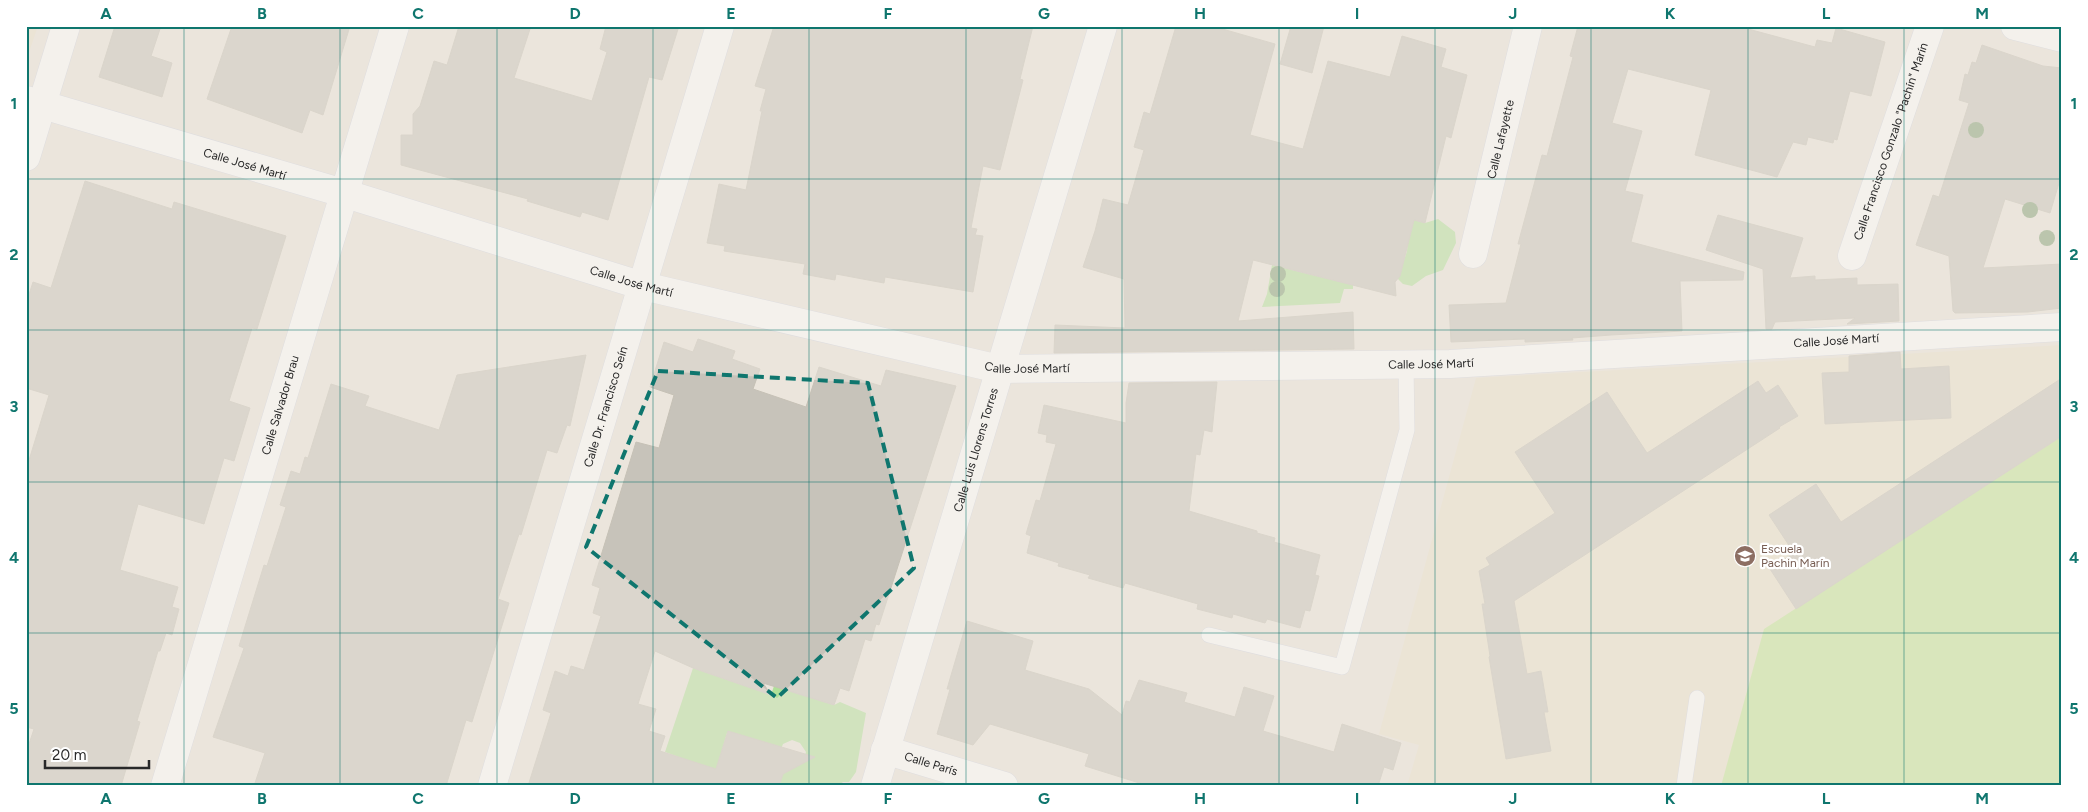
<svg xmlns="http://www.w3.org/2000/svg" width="2088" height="812" viewBox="0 0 2088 812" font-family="Figtree,sans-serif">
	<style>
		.education { fill: #ece2cc }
		.green { fill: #b1e09a }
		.pitch { fill: #c3e796 }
		.building { fill: #c7c3ba; stroke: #c6c1b6 }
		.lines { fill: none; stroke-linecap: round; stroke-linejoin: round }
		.lane-casing { stroke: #d1d4e2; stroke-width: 16 }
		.street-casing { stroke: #d1d4e2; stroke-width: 29 }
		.lane { stroke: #fff; stroke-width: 15 }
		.street { stroke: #fff; stroke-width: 28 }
		.tree { fill: #819e73 }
		.marked { fill: none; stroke: #0f766e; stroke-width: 4; stroke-dasharray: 10 6; stroke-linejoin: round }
		.grid { fill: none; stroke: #0f766e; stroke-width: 1; stroke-opacity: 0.55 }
		.labels { text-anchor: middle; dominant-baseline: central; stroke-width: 4.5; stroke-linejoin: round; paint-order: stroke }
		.street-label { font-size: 12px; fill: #292929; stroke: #fff }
		.education-label { font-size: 12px; fill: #785e54; stroke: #fff; text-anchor: start }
		.neatline { fill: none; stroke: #0f766e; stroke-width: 2 }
		.grid-label { font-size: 16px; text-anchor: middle; font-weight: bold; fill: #0f766e }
	</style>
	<rect width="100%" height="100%" fill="#ebe5dc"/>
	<!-- education -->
	<g class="education">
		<path d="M 26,26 L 38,26 L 26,61 Z"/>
		<path d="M 2062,345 L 2062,786 L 1407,786 L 1419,745 L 1379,734 L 1476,378 Z"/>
	</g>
	<!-- green -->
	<g class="green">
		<path d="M 1410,219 L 1425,223 L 1438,219 L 1455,232 L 1456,243 L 1443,270 L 1426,276 L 1412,286 L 1403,284 L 1398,279 L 1407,251 Z"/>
		<path d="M 1272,265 L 1353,285 L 1353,289 L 1344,289 L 1340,303 L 1262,307 L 1267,294 Z"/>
		<path d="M 693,668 L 771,695 L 774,686 L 834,705 L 840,702 L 866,713 L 856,772 L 849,782 L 843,782 L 838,786 L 779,786 L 785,766 L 802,764 L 806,752 L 800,743 L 792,740 L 783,744 L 781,749 L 727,733 L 712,784 L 678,781 L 684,759 L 665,752 Z"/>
	</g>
	<!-- pitch -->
	<path class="pitch" d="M 2062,436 L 2062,786 L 1721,786 L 1764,629 Z"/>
	<!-- building -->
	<g class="building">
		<path d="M 115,26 L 161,26 L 151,56 L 172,63 L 162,97 L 99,77 Z"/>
		<path d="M 232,26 L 350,26 L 323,115 L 310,110 L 302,133 L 207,99 Z"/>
		<path d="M 459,26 L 531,26 L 514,78 L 592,101 L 607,52 L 600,49 L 606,26 L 679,26 L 662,80 L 649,77 L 608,220 L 582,212 L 580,217 L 527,201 L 528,199 L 401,165 L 401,135 L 413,135 L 413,114 L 420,106 L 434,61 L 447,65 Z"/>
		<path d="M 774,26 L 1033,26 L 1020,79 L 1023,80 L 1000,170 L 983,166 L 971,228 L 977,229 L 975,235 L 983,236 L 973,292 L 885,277 L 884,283 L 836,274 L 835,280 L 803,274 L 805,264 L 724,251 L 725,246 L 707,243 L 719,184 L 746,190 L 762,111 L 760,111 L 766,89 L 755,86 Z"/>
		<path d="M 1176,26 L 1212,26 L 1275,44 L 1250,135 L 1303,149 L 1328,61 L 1390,77 L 1402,36 L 1446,49 L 1441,67 L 1467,75 L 1451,138 L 1446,136 L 1425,223 L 1414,220 L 1400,276 L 1395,282 L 1396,296 L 1253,260 L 1238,321 L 1353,312 L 1354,349 L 1054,353 L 1055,325 L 1125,328 L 1124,279 L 1083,267 L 1095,231 L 1103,199 L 1128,205 L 1144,150 L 1134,147 L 1144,112 L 1150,114 Z"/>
		<path d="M 1291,26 L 1324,26 L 1312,73 L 1280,64 Z"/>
		<path d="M 1578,26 L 1737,26 L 1815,47 L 1817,40 L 1832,43 L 1836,28 L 1885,42 L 1871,96 L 1850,91 L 1837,140 L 1834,139 L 1833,143 L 1808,137 L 1806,145 L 1793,142 L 1777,177 L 1695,155 L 1711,90 L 1628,69 L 1612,123 L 1642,131 L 1625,191 L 1643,195 L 1631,242 L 1744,272 L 1743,280 L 1680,281 L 1682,331 L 1611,335 L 1572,338 L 1573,340 L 1525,342 L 1525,339 L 1451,342 L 1449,305 L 1506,303 L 1521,244 L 1518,244 L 1542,155 L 1547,156 L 1573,57 L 1570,56 Z"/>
		<path d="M 1982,45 L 2043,66 L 2062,68 L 2062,173 L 2050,213 L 2005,199 L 1983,268 L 2062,264 L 2062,308 L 2028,312 L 1955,313 L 1953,311 L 1949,256 L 1916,245 L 1933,195 L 1939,197 L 1969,103 L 1959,100 L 1965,74 L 1968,75 L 1972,62 L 1976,63 Z"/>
		<path d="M 85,181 L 172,209 L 174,202 L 286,236 L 257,329 L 252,328 L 229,401 L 250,408 L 234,461 L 224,458 L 204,524 L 138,504 L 120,570 L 178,587 L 172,607 L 179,609 L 172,635 L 166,633 L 160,651 L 158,651 L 137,721 L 140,722 L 121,786 L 26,786 L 26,753 L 34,729 L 26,727 L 26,470 L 49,395 L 26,388 L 26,304 L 33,282 L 51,288 Z"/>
		<path d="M 1718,215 L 1803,238 L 1790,278 L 1815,276 L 1815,280 L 1857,278 L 1857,285 L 1898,284 L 1899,321 L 1847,324 L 1855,318 L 1775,322 L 1772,329 L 1766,329 L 1763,269 L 1706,250 Z"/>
		<path d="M 698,339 L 735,351 L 732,359 L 760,369 L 753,389 L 806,407 L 819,367 L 881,386 L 886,370 L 956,386 L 879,625 L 876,624 L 871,641 L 865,639 L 849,691 L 840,688 L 834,705 L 763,683 L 771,695 L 693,668 L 655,651 L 638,704 L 656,709 L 649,731 L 665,736 L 660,751 L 716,769 L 728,731 L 815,757 L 783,774 L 779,786 L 528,786 L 551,713 L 543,710 L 555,671 L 568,676 L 571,666 L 584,670 L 601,616 L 593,613 L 600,588 L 592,585 L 636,442 L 659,448 L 674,395 L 650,387 L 664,342 L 693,352 Z"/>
		<path d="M 1900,352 L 1901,369 L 1949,366 L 1951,418 L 1825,424 L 1822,373 L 1849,372 L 1849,356 Z"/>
		<path d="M 586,355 L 570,426 L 567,425 L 557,453 L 547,450 L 521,535 L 519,534 L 498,599 L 509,603 L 472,722 L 466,720 L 446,786 L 254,786 L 265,753 L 213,737 L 244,648 L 239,646 L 264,565 L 267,566 L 286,507 L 280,505 L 291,471 L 300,474 L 305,457 L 308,458 L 331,384 L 369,396 L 365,406 L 439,430 L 457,375 Z"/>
		<path d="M 2062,378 L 2062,436 L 1796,609 L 1770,569 L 1794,553 L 1769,515 L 1816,484 L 1841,522 Z"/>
		<path d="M 1758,381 L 1766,393 L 1778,385 L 1798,416 L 1779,427 L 1780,428 L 1514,601 L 1527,674 L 1541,671 L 1548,712 L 1544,712 L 1551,751 L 1506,759 L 1489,657 L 1490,656 L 1482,604 L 1485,604 L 1479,571 L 1490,565 L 1486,558 L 1555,513 L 1515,452 L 1607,392 L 1647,453 Z"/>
		<path d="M 1217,382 L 1212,432 L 1204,430 L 1200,455 L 1196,454 L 1189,511 L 1257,531 L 1257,533 L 1275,538 L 1274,542 L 1320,555 L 1315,575 L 1319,576 L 1310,611 L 1305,610 L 1300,628 L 1267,619 L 1265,623 L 1233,614 L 1232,618 L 1197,609 L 1198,604 L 1125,583 L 1123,588 L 1088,578 L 1090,575 L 1058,566 L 1059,563 L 1027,553 L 1031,536 L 1026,534 L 1036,500 L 1040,501 L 1056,444 L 1046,442 L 1047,435 L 1038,433 L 1044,405 L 1126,423 L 1126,403 L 1129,383 Z"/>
		<path d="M 967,621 L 1033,641 L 1025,670 L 1089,689 L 1122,715 L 1126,701 L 1130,702 L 1139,680 L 1187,693 L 1184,702 L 1235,717 L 1244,687 L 1274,696 L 1263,731 L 1334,752 L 1342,724 L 1401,743 L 1393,770 L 1384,767 L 1378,786 L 1149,786 L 1085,766 L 1089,754 L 990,724 L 973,745 L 937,734 L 950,689 L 947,689 Z"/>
	</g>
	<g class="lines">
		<!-- lane casing -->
		<g class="lane-casing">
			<g id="lane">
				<path d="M 1209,635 L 1342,667 L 1407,430 L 1406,365"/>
				<path d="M 1684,786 L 1697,698"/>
			</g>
		</g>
		<!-- street casing -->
		<g class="street-casing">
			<g id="street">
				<path d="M 2015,26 L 2062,38"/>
				<path id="s1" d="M 26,100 L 343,193 L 643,286 L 999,369 L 1450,364 L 2062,327"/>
				<path d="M 26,157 L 66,26"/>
				<path id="s2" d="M 1473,254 L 1528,26"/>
				<path id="s3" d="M 1852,256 L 1930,26"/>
				<path id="s4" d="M 885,750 L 1004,786"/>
				<path id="s5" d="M 165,786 L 395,26"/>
				<path id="s6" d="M 492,786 L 720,26"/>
				<path id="s7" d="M 875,786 L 1103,26"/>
			</g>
		</g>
		<!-- lane -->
		<use href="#lane" class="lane"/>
		<!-- street -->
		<use href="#street" class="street"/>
	</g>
	<!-- trees -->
	<g class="tree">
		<circle cx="1976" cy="130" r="8"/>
		<circle cx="2030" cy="210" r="8"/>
		<circle cx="2047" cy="238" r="8"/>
		<circle cx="1278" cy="274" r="8"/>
		<circle cx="1277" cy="289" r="8"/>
	</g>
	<!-- marked area -->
	<path d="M0 0H2088V812H0ZM 658,371 L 868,383 L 914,568 L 777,698 L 586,547 Z" fill="#ebe5dc" fill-opacity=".55" fill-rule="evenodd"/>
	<path class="marked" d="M 658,371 L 868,383 L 914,568 L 777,698 L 586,547 Z"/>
	<!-- grid -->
	<path class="grid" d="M 184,26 L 184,786M 340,26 L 340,786M 497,26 L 497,786M 653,26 L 653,786M 809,26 L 809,786M 966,26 L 966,786M 1122,26 L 1122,786M 1279,26 L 1279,786M 1435,26 L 1435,786M 1591,26 L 1591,786M 1748,26 L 1748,786M 1904,26 L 1904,786M 26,179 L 2062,179M 26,330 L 2062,330M 26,482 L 2062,482M 26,633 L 2062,633"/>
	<!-- icons -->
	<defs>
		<g id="school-disc" transform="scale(1.125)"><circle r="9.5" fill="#8d6e63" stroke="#fff"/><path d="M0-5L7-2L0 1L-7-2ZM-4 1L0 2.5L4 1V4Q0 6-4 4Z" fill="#fff"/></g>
	</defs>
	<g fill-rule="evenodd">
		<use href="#school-disc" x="1745" y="556"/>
	</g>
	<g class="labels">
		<!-- street labels -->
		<g class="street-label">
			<text stroke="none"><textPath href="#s2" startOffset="118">Calle Lafayette</textPath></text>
			<text stroke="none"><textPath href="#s3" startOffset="121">Calle Francisco Gonzalo "Pachín" Marín</textPath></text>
			<text stroke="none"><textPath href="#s1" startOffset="228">Calle José Martí</textPath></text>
			<text stroke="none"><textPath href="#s1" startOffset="632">Calle José Martí</textPath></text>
			<text stroke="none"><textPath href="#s1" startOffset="1848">Calle José Martí</textPath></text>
			<text stroke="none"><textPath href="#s1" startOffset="1442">Calle José Martí</textPath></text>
			<text stroke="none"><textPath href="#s1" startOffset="1038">Calle José Martí</textPath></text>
			<text stroke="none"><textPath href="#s5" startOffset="398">Calle Salvador Brau</textPath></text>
			<text stroke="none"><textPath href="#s6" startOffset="396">Calle Dr. Francisco Seín</textPath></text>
			<text stroke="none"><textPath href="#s7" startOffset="351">Calle Luis Llorens Torres</textPath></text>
			<text stroke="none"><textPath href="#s4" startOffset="48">Calle París</textPath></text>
		</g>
		<!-- education labels -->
		<g class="education-label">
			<text x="1761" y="549">Escuela<tspan x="1761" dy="14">Pachin Marín</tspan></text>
		</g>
	</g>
	<!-- border -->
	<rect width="2088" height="812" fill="none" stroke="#ffffff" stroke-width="55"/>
	<!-- scale -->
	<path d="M45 760v8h104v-8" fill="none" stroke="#292929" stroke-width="2.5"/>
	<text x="52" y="760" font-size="15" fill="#292929" stroke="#ffffff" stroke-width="4" paint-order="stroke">20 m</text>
	<rect x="28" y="28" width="2032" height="756" class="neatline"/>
	<g class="grid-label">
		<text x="106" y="19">A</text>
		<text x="262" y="19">B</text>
		<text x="418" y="19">C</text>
		<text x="575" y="19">D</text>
		<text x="731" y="19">E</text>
		<text x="888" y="19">F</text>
		<text x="1044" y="19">G</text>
		<text x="1200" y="19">H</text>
		<text x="1357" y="19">I</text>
		<text x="1513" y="19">J</text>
		<text x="1670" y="19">K</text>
		<text x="1826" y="19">L</text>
		<text x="1982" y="19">M</text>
		<text x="14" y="109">1</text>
		<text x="2074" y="109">1</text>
		<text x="14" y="260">2</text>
		<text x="2074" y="260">2</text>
		<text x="14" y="412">3</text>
		<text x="2074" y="412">3</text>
		<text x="14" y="563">4</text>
		<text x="2074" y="563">4</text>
		<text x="14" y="714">5</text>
		<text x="2074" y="714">5</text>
		<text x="106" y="804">A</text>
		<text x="262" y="804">B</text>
		<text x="418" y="804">C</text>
		<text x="575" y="804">D</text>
		<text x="731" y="804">E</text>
		<text x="888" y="804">F</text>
		<text x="1044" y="804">G</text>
		<text x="1200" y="804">H</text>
		<text x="1357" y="804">I</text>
		<text x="1513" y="804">J</text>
		<text x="1670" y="804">K</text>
		<text x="1826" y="804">L</text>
		<text x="1982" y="804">M</text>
	</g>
</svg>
